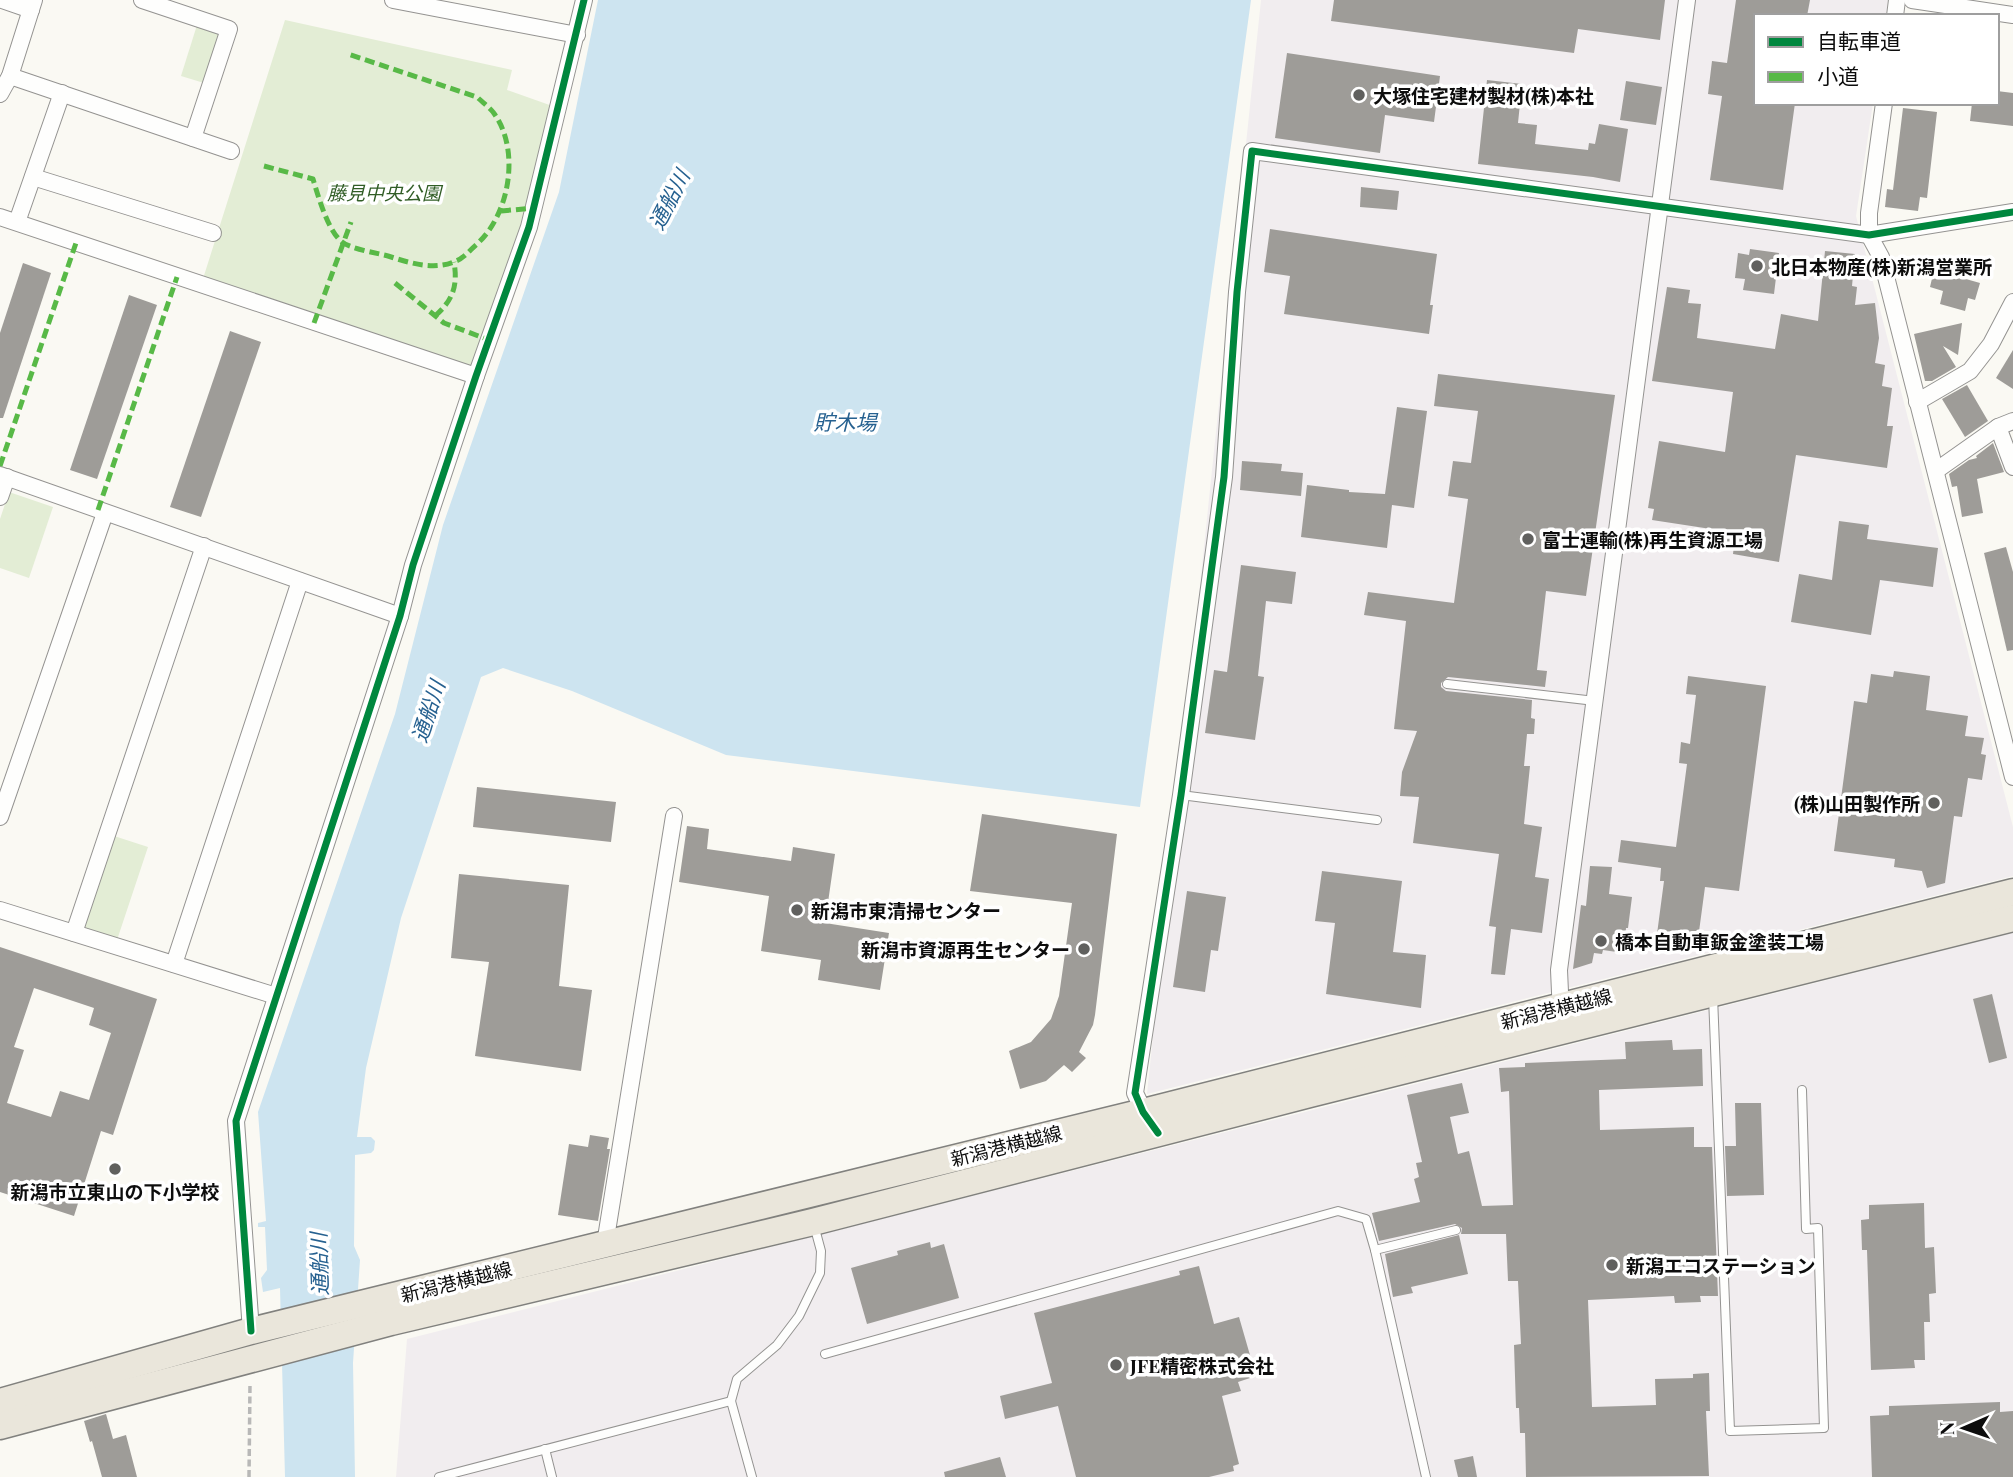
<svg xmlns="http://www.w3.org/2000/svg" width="2013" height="1477" viewBox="0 0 2013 1477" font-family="'Playfair Display','Noto Sans JP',serif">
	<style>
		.industrial { fill: #f1edef }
		.green { fill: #e3edd5 }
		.water { fill: #cde4f0 }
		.building { fill: #9e9c98; fill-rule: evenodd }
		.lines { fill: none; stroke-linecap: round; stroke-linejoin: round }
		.service-casing { stroke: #949391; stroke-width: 10 }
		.minor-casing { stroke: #949391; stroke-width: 18 }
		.primary-casing { stroke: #81817e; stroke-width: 29 }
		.path { stroke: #b8b8b7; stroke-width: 3.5; stroke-dasharray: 7 3.5; stroke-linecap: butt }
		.service { stroke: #fefefd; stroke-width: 8 }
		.minor { stroke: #fefefd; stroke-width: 16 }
		.primary { stroke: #eae6db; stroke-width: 26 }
		.quiet { stroke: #58b947; stroke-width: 5; stroke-dasharray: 10 5; stroke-linecap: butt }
		.cycleway-casing { stroke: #fff; stroke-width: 11 }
		.cycleway { stroke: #00873e; stroke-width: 7 }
		.poi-dot { fill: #60605e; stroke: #fff; stroke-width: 2.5 }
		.labels { text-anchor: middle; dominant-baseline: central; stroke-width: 7; stroke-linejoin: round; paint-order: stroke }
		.poi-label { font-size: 19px; font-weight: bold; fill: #0d0d0d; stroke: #fff; text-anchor: start }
		.park-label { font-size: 19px; font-style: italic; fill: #315d26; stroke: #fff }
		.street-label { font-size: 19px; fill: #0d0d0d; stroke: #fff }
		.water-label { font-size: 21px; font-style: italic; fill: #266190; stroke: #fff }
	</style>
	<rect width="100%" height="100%" fill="#faf9f3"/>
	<!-- industrial -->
	<g class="industrial">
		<path d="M 1261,0 L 1888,0 L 1886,16 L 1756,16 L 1756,103 L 1873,103 L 1856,216 L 2013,827 L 2013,876 L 1147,1094 Z"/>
		<path d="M 2013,933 L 2013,1477 L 396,1477 L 407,1339 Z"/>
	</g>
	<!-- green -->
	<g class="green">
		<path d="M 285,20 L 512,70 L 507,90 L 558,108 L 476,376 L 201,285 Z"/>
		<path d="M 197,25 L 220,33 L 204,83 L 181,76 Z"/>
		<path d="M 9,492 L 53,507 L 29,578 L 0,568 L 0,519 Z"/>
		<path d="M 108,834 L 148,847 L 115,946 L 74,933 Z"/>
	</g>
	<!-- water -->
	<path class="water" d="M 598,0 L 1251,0 L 1140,807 L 726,755 L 572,691 L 503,668 L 481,677 L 401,918 L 366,1068 L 357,1137 L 371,1137 L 375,1141 L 374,1150 L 371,1153 L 355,1155 L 354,1246 L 360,1260 L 353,1363 L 355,1477 L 285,1477 L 280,1288 L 263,1292 L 261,1278 L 267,1270 L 265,1227 L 258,1227 L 258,1223 L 266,1221 L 258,1112 L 395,714 L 443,525 L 559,192 Z"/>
	<!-- building -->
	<g class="building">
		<path d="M 1334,0 L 1665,0 L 1660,40 L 1578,29 L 1574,53 L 1331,21 Z"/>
		<path d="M 1736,0 L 1810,0 L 1807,16 L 1756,16 L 1756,103 L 1795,103 L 1783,190 L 1710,180 L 1722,96 L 1708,94 L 1712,61 L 1727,63 Z"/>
		<path d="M 1287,53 L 1440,76 L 1434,122 L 1385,115 L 1380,153 L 1275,138 Z"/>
		<path d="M 1487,80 L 1522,84 L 1518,123 L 1537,125 L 1535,144 L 1588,150 L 1589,143 L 1595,144 L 1599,124 L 1628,129 L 1620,182 L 1593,177 L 1478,164 Z"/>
		<path d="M 1626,81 L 1662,87 L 1656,125 L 1620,120 Z"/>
		<path d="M 1997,91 L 2013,93 L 2013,126 L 1970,121 L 1972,103 L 1997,103 Z"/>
		<path d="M 1903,108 L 1937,112 L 1927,198 L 1920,197 L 1918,211 L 1885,207 L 1887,189 L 1893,190 Z"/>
		<path d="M 1361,187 L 1399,191 L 1397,210 L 1360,207 Z"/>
		<path d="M 1270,229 L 1437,254 L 1430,305 L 1433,305 L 1429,334 L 1284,314 L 1290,276 L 1264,272 Z"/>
		<path d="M 1750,249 L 1779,253 L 1774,294 L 1743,290 L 1745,279 L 1735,278 L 1738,253 L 1749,255 Z"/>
		<path d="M 1825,251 L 1855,254 L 1852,286 L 1857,287 L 1855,305 L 1875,303 L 1879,338 L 1875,363 L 1885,365 L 1882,386 L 1892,388 L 1887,426 L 1893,426 L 1887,468 L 1796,455 L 1779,562 L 1733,554 L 1734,545 L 1709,541 L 1711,529 L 1652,520 L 1654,509 L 1648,508 L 1659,441 L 1725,452 L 1733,392 L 1652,381 L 1667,287 L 1690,290 L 1688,303 L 1701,304 L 1697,338 L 1775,349 L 1781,314 L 1818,321 Z"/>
		<path d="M 23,263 L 51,273 L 3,418 L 0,418 L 0,333 Z"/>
		<path d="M 1934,270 L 1980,283 L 1975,300 L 1968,298 L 1965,311 L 1940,304 L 1943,291 L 1930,287 Z"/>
		<path d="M 129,295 L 157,305 L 97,479 L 70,470 Z"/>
		<path d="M 1962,323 L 1958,355 L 1943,346 L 1956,367 L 1932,381 L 1925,381 L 1914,334 Z"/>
		<path d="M 230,331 L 261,342 L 201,517 L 170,507 Z"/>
		<path d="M 2013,350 L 2013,389 L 1996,378 Z"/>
		<path d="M 1438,374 L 1615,395 L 1586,596 L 1546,591 L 1537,670 L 1547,671 L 1545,687 L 1448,677 L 1441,683 L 1441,687 L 1446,691 L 1532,700 L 1531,718 L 1535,719 L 1534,734 L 1527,734 L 1524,766 L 1530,766 L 1524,824 L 1542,827 L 1535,877 L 1549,879 L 1542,933 L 1511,929 L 1505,975 L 1491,974 L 1496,927 L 1489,926 L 1499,854 L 1413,843 L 1419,797 L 1400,796 L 1402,772 L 1417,731 L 1394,729 L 1406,621 L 1364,615 L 1368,592 L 1454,603 L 1468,499 L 1448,496 L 1453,461 L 1471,463 L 1478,411 L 1434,406 Z"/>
		<path d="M 1967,385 L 1988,421 L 1965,437 L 1942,399 Z"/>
		<path d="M 1397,407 L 1427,411 L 1414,508 L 1392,505 L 1387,548 L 1301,537 L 1307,485 L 1349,490 L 1349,492 L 1385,494 Z"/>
		<path d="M 1993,443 L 2004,472 L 1977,479 L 1983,513 L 1962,517 L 1957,486 L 1952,487 L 1949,474 L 1969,460 L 1977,458 L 1976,456 Z"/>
		<path d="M 1242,461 L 1282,464 L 1281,471 L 1303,473 L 1301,496 L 1240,490 Z"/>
		<path d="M 1839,521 L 1869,525 L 1867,539 L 1938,548 L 1933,587 L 1880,580 L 1871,635 L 1791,622 L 1799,574 L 1832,580 Z"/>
		<path d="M 2006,547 L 2013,572 L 2013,650 L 2007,651 L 1984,553 Z"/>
		<path d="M 1241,565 L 1296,572 L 1292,604 L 1266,601 L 1258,676 L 1264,677 L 1255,740 L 1205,733 L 1214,670 L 1227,672 Z"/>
		<path d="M 1894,671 L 1930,676 L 1926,710 L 1968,716 L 1965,736 L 1984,738 L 1981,754 L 1986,755 L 1982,780 L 1968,778 L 1962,817 L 1954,816 L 1945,883 L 1927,888 L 1922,871 L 1894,867 L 1895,859 L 1834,851 L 1854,701 L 1867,703 L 1871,674 L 1893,677 Z"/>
		<path d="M 1688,676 L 1766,686 L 1739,891 L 1705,887 L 1698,939 L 1657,934 L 1664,881 L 1660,881 L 1661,868 L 1618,862 L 1621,840 L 1676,847 L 1687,764 L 1679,763 L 1681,742 L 1690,744 L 1696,695 L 1686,694 Z"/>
		<path d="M 477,787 L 616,802 L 611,842 L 473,827 Z"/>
		<path d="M 982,814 L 1117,834 L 1095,1015 L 1093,1025 L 1079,1052 L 1086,1058 L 1072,1072 L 1064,1065 L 1046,1081 L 1020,1089 L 1009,1051 L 1031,1042 L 1051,1019 L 1059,996 L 1072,903 L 970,891 Z"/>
		<path d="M 687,826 L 709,829 L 707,849 L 791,861 L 793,847 L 835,854 L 825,923 L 889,933 L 880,990 L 818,980 L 821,960 L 761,951 L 769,896 L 679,882 Z"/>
		<path d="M 1590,866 L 1612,867 L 1609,894 L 1632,897 L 1628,928 L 1626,928 L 1624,953 L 1603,950 L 1602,954 L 1594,953 L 1592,963 L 1573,969 L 1581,905 L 1586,906 Z"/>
		<path d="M 1322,871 L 1402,881 L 1393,952 L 1426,955 L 1421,1008 L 1326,994 L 1335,923 L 1315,921 Z"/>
		<path d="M 459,874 L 569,885 L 559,986 L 592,990 L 581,1071 L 475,1056 L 489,962 L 451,958 Z"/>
		<path d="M 1187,891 L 1226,897 L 1218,951 L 1211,950 L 1205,992 L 1173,987 Z"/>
		<path d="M 0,947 L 157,999 L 113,1135 L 101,1131 L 74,1216 L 0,1192 ZM 34,988 L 94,1008 L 89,1025 L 111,1033 L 89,1100 L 60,1091 L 51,1117 L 7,1103 L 24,1050 L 14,1047 Z"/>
		<path d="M 1992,994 L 2007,1058 L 1989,1063 L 1973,999 Z"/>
		<path d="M 1672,1040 L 1673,1050 L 1702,1049 L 1703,1086 L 1599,1090 L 1600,1130 L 1694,1127 L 1694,1147 L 1712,1147 L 1718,1296 L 1700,1296 L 1701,1302 L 1675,1303 L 1674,1296 L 1588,1300 L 1592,1407 L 1656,1405 L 1655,1379 L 1693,1378 L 1693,1374 L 1709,1373 L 1710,1411 L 1706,1411 L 1709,1476 L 1526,1477 L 1525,1433 L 1520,1433 L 1519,1408 L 1516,1408 L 1514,1345 L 1521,1344 L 1518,1281 L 1508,1281 L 1506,1234 L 1461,1234 L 1462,1228 L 1455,1224 L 1379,1241 L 1372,1213 L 1420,1202 L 1414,1179 L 1419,1177 L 1416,1163 L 1422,1162 L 1407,1095 L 1462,1083 L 1469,1113 L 1450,1117 L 1458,1154 L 1469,1151 L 1482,1206 L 1513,1205 L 1509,1091 L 1501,1092 L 1499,1068 L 1525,1067 L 1525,1063 L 1626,1059 L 1625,1042 Z"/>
		<path d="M 1735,1103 L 1761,1103 L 1764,1195 L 1727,1196 L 1725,1146 L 1736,1146 Z"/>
		<path d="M 590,1135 L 609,1138 L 607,1149 L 610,1149 L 598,1221 L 558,1215 L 569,1144 L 588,1147 Z"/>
		<path d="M 1924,1203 L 1925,1248 L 1934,1247 L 1936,1293 L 1929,1294 L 1930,1322 L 1924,1322 L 1925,1360 L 1914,1360 L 1915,1368 L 1871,1370 L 1867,1250 L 1862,1250 L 1861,1220 L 1869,1219 L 1869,1205 Z"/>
		<path d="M 1459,1235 L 1468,1274 L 1411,1287 L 1413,1293 L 1393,1297 L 1385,1254 Z"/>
		<path d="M 930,1242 L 931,1248 L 944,1244 L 959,1298 L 867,1324 L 851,1268 L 898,1255 L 897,1251 Z"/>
		<path d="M 1199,1266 L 1214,1324 L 1239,1317 L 1256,1376 L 1238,1382 L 1241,1391 L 1222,1396 L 1239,1464 L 1233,1466 L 1234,1471 L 1209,1477 L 1076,1477 L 1058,1406 L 1005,1419 L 1000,1396 L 1052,1383 L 1034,1313 L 1180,1275 L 1179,1271 Z"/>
		<path d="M 2000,1402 L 2000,1412 L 2013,1411 L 2013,1477 L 1872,1477 L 1870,1416 L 1889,1415 L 1889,1406 Z"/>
		<path d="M 106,1414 L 113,1439 L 126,1435 L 137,1477 L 102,1477 L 92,1441 L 90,1442 L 84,1421 Z"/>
		<path d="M 1473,1456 L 1477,1477 L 1458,1477 L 1454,1460 Z"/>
		<path d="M 1000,1457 L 1006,1477 L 945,1477 L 944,1472 Z"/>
	</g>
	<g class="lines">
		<!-- service casing -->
		<g class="service-casing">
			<g id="service">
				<path d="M 1447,684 L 1595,701"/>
				<path d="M 1181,795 L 1377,820"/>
				<path d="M 1713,996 L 1730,1431 L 1824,1428 L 1818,1228 L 1806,1229 L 1802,1090"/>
				<path d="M 825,1354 L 1338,1211 L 1366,1219 L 1375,1250"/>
				<path d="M 545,1449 L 552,1477"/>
				<path d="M 439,1477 L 731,1401"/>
				<path d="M 752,1477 L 731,1401 L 737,1379 L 777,1345 L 799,1316 L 820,1273 L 821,1251 L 814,1225"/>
				<path d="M 1426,1477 L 1375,1250 L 1456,1230"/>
			</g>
		</g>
		<!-- minor casing -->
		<g class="minor-casing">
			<g id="minor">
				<path d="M 2,0 L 31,10"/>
				<path d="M 142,0 L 229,29 L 193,138"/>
				<path d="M 393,0 L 577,35"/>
				<path d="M 1912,0 L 2013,15"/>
				<path d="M 1895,16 L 1897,0"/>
				<path d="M 10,76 L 231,151"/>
				<path d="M 0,94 L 10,76 L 34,0"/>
				<path d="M 1884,103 L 1869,213 L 1869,235 L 1881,257 L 2013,777"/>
				<path d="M 33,177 L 213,233"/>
				<path d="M 0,217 L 476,376"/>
				<path d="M 17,222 L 62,93"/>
				<path d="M 1917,402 L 1970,371 L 1991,344 L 2013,302"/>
				<path d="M 1998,427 L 2013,467"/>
				<path d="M 1937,470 L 1998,427 L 2013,421"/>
				<path d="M 0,475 L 400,616"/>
				<path d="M 0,497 L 7,477"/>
				<path d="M 0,817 L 105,513"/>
				<path d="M 0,910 L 276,996"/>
				<path d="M 74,933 L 204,546"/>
				<path d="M 174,964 L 300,581"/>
				<path d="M 1561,1014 L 1559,970 L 1687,0"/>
				<path d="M 1146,1116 L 1135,1093 L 1181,795 L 1224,477 L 1237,292 L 1252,151 L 1869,235 L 2013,212"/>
				<path d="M 605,1244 L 674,816"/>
				<path d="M 251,1331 L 236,1121 L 400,616 L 413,565 L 476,376 L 529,227 L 584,0"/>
			</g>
		</g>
		<!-- primary casing -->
		<g class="primary-casing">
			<g id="primary">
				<path d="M 0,1402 L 251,1331 L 1143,1112 L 2013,892"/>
				<path d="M 0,1426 L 391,1322 L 813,1222 L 1310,1094 L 2013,918"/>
			</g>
		</g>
		<!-- path -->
		<path class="path" d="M 249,1477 L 250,1384"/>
		<!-- service -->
		<use href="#service" class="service"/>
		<!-- minor -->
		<use href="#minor" class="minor"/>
		<!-- primary -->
		<use href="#primary" class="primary"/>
		<!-- quiet -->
		<g class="quiet">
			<path d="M 264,166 L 313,179 C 318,196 328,231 342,242 C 351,249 377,253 388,256 C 410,263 434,271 456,261 C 464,258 470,250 477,244 C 510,214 521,149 493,112 C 488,106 482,102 477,97 L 348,54"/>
			<path d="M 501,211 L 534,208"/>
			<path d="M 395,283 L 444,323 L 489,340"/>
			<path d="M 435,316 C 453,300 458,286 454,262"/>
			<path d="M 314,323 L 351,222"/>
			<path d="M 0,466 L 76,243"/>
			<path d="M 98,510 L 177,277"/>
		</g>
		<!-- cycleway casing -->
		<g class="cycleway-casing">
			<g id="cycleway">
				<path d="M 1158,1133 L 1143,1112 L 1135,1093 L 1181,795 L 1224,477 L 1237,292 L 1252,151 L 1869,235 L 2013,212"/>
				<path d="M 251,1331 L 236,1121 L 400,616 L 413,565 L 476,376 L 529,227 L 584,0"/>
			</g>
		</g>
		<!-- cycleway -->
		<use href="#cycleway" class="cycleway"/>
	</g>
	<!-- markers -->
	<g class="poi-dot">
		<circle cx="1359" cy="95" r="7"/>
		<circle cx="1757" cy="266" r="7"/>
		<circle cx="1528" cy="539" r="7"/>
		<circle cx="1934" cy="803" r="7"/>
		<circle cx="797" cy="910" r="7"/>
		<circle cx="1601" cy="941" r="7"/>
		<circle cx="1084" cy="949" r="7"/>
		<circle cx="115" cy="1169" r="7"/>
		<circle cx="1612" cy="1265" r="7"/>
		<circle cx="1116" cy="1365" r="7"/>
	</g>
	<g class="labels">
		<!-- poi labels -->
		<g class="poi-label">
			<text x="1373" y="95">大塚住宅建材製材(株)本社</text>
			<text x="1771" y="266">北日本物産(株)新潟営業所</text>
			<text x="1542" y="539">富士運輸(株)再生資源工場</text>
			<text x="1920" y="803" text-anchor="end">(株)山田製作所</text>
			<text x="811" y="910">新潟市東清掃センター</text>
			<text x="1615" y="941">橋本自動車鈑金塗装工場</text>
			<text x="1070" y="949" text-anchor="end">新潟市資源再生センター</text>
			<text x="115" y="1191" text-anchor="middle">新潟市立東山の下小学校</text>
			<text x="1626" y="1265">新潟エコステーション</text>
			<text x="1130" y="1365">JFE精密株式会社</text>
		</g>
		<!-- park labels -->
		<g class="park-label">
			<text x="384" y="192">藤見中央公園</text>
		</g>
		<!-- street labels -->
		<g class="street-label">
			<text transform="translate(1556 1008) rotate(-14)">新潟港横越線</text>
			<text transform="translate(1006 1145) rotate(-14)">新潟港横越線</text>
			<text transform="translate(456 1281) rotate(-14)">新潟港横越線</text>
		</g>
		<!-- water labels -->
		<g class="water-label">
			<text transform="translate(668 199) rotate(-63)">通船川</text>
			<text x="845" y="421">貯木場</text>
			<text transform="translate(427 711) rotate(-72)">通船川</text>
			<text transform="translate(318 1264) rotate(-92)">通船川</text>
		</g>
	</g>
	<!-- legend -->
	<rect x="1754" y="14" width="245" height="91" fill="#ffffff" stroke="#9e9e9e" stroke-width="2"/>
	<rect x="1768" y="37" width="35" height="10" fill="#00873e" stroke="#9e9e9e" stroke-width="2"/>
	<text x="1817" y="49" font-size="21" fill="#0d0d0d">自転車道</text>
	<rect x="1768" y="72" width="35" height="10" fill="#58b947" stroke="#9e9e9e" stroke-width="2"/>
	<text x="1817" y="84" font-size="21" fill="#0d0d0d">小道</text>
	<!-- north arrow -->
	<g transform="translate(1964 1428) rotate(268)" stroke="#ffffff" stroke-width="5" paint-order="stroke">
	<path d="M0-5L12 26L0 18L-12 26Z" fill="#0d0d0d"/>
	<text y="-10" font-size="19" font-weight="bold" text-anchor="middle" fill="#0d0d0d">N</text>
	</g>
</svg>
